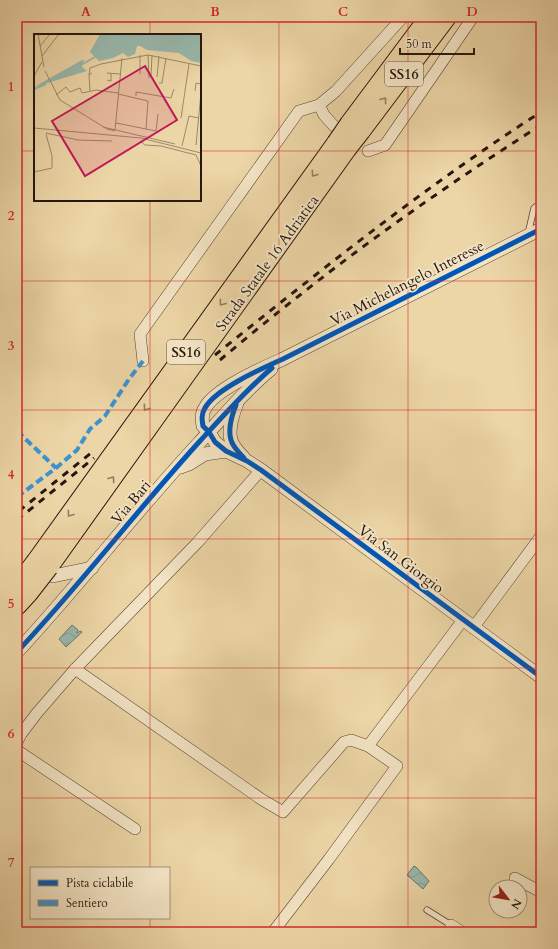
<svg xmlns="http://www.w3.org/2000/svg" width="558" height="949" viewBox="0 0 558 949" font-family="Cardo,serif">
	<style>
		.water { fill: url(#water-waves); stroke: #6b776d }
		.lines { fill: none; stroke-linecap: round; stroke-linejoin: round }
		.service-casing { stroke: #584633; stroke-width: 7 }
		.minor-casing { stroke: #584633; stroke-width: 12 }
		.tertiary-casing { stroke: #584633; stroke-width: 14 }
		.trunk-casing { stroke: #26160d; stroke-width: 20 }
		.service { stroke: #f3e4c5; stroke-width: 5.5 }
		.minor { stroke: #f3e4c5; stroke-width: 11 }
		.tertiary { stroke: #f3e4c5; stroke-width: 13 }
		.trunk { stroke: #ecd5a6; stroke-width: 18 }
		.rail { stroke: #26160d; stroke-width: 3; stroke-dasharray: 7 7; stroke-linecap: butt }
		.trunk-bridge-casing { stroke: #26160d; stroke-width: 20; stroke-linecap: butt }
		.trunk-bridge { stroke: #ecd5a6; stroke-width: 18 }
		.quiet { stroke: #3b93d2; stroke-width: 4; stroke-dasharray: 8 4; stroke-linecap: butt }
		.cycleway-casing { stroke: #f3e4c5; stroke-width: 8 }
		.cycleway { stroke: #0057b8; stroke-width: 5 }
		.oneway { stroke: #937f61 }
		.grid { fill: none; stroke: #d62828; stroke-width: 1; stroke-opacity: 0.55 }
		.labels { text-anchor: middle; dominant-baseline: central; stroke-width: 3.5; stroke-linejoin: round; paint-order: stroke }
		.shield { fill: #f3e4c5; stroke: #645444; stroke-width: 1 }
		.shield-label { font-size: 14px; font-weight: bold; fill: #26160d }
		.street-label { font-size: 15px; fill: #26160d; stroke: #f3e4c5 }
		.inset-river { fill: none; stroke: #99b8ad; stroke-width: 2 }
		.inset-road { fill: none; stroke: #9d8969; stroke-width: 1 }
		.view { fill: #c2185b; fill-opacity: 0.15; stroke: #c2185b; stroke-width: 2 }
		.inset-edge { fill: none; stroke: #26160d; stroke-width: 2 }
		.neatline { fill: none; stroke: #d62828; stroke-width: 1.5 }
		.grid-label { font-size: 13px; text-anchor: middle; font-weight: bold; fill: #d62828 }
	</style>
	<defs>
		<pattern id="water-waves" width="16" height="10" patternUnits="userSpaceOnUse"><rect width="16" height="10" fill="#99b8ad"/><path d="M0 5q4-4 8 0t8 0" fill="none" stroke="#849d94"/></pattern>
	</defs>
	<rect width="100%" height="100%" fill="#ecd5a6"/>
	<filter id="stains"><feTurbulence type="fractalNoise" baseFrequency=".005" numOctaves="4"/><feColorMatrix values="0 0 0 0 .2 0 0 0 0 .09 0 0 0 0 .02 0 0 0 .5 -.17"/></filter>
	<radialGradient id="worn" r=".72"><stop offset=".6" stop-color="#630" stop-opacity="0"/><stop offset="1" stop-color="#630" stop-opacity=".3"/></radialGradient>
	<!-- water -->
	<g class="water">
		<path d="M 72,625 L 78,630 L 77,632 L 77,633 L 80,631 L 82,632 L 66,647 L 59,639 Z"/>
		<path d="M 414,866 L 416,867 L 429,881 L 423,889 L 407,875 Z"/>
	</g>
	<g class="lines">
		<!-- service casing -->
		<g class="service-casing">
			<g id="service">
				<path d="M 528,234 L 534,208 L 541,203"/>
				<path d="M 427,910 L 451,925"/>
			</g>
		</g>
		<!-- minor casing -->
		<g class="minor-casing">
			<g id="minor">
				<path d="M 319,105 L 324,115 L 334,126"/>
				<path d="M 368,151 L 385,145 L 473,17"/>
				<path d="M 143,361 L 140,334 L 299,111 L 319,105 L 336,91 L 403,17"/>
				<path d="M 473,628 L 541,536"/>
				<path d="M 75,669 L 261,799 L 283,812 L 344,742 L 351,740 L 368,746 L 397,766 L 329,859 L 273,932"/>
				<path d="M 17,742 L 21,734 L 37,713 L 75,669 L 197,543 L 261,470"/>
				<path d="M 368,746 L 463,620"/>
				<path d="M 17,748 L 18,751 L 135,829"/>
				<path d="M 515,878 L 541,892"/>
				<path d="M 451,925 L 462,932"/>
			</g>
		</g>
		<!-- tertiary casing -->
		<g class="tertiary-casing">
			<g id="tertiary">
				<path d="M 541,229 L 283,359 C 263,368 215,389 205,408 C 201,414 202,420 203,426 L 209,432 L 215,442 L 226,451 L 247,461 L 261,470 L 541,677"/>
				<path d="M 237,403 C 233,413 228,430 231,440 C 233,447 239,453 244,458"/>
				<path d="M 181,467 L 189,464 L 205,454 L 226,451"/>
				<path d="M 53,576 L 92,568"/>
				<path d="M 17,652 C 80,584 136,511 199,443 C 222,418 244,391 271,369"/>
			</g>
		</g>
		<!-- trunk casing -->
		<g class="trunk-casing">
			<g id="trunk">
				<path d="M 349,124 L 429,17"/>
				<path d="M 361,131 L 447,17"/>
				<path d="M 36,561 L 336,143"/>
				<path d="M 49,567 L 347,149"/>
				<path d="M 17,606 L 28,594"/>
			</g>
		</g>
		<!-- service -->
		<use href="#service" class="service"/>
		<!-- minor -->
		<use href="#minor" class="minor"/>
		<!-- tertiary -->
		<use href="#tertiary" class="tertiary"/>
		<!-- trunk -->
		<use href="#trunk" class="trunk"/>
		<!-- rail -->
		<g class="rail">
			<path d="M 215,355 C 321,270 427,185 541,112"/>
			<path d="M 220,360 C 246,338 273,316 300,295 C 377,234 458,178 541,125"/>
			<path d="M 19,511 L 91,453"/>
			<path d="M 17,520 L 94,458"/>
		</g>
		<!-- trunk-bridge casing -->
		<g class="trunk-bridge-casing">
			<g id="trunk-bridge">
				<path d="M 336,143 L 349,124"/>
				<path d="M 347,149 L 361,131"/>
				<path d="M 17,586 L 36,561"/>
				<path d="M 28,594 L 49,567"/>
			</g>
		</g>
		<!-- trunk-bridge -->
		<use href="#trunk-bridge" class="trunk-bridge"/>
		<!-- quiet -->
		<g class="quiet">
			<path d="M 17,431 L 56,468"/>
			<path d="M 17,497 L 56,468 L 77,450 L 90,429 L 105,416 L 129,379 L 143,361"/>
		</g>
		<!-- cycleway casing -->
		<g class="cycleway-casing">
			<g id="cycleway">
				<path d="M 541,229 L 283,359 C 263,368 215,389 205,408 C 201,414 202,420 203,426 L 209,432 L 215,442 L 226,451 L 247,461 L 261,470 L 541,677"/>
				<path d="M 236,405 C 232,415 228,430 231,440 C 233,447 239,453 244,458"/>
				<path d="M 17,652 C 81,584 137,510 200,441 C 223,416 246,390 272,368"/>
			</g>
		</g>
		<!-- cycleway -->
		<use href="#cycleway" class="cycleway"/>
	</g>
	<!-- one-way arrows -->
	<defs><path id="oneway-chevron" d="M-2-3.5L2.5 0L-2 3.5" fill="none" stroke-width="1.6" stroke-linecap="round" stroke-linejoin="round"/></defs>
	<g class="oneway">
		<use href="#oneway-chevron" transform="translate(384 100) rotate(-53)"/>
		<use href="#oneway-chevron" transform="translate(314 174) rotate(126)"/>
		<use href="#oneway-chevron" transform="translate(222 303) rotate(126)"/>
		<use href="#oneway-chevron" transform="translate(146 408) rotate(126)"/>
		<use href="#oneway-chevron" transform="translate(112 479) rotate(-54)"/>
		<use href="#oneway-chevron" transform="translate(70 514) rotate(126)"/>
	</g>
	<!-- grid -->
	<path class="grid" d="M 150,17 L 150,35M 279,17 L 279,932M 408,17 L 408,932M 17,151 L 35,151M 200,151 L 541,151M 150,200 L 150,868M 17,281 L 541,281M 17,410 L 541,410M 17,539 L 541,539M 17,668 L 541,668M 17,798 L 541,798M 150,918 L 150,932"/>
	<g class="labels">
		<!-- shield labels -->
		<g class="shield">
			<rect x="385" y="62" width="38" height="24" rx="3"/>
			<rect x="167" y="340" width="38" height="24" rx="3"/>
		</g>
		<g class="shield-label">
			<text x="404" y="74">SS16</text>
			<text x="186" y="352">SS16</text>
		</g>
		<!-- street labels -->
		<g class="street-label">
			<text transform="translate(267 263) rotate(-54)">Strada Statale 16 Adriatica</text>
			<text transform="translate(407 283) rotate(-27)">Via Michelangelo Interesse</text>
			<text transform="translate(131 502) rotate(-50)">Via Bari</text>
			<text transform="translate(401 559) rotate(37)">Via San Giorgio</text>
		</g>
	</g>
	<!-- overview -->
	<g transform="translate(34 34)">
		<rect width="167" height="167" fill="#ecd5a6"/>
		<path d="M 66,0 L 167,0 L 167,29 L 157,27 L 145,19 L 113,16 L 106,12 L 103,12 L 101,20 L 94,23 L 89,19 L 79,24 L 65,27 L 56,18 ZM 48,26 L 50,26 L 48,33 L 53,37 L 0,53 Z" fill="#99b8ad"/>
		<path class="inset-river" d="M 47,31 L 61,23M 0,55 L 12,50"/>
		<path class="inset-road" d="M 4,0 L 10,33M 6,12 L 16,0M 106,21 L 106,40M 114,21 L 115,44M 8,22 L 25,0M 11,37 L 26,66 L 73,95 L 81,97M 73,39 L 86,40M 55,41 L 56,34 L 67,30 L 114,21 L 167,32M 117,41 L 118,21M 0,42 L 8,28M 123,43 L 125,22M 73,46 L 77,47 L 77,39M 125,49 L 128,49 L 132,24M 56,57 L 55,41 L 58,39M 161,57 L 162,49 L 167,50M 84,60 L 114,67 L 112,95M 22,61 L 32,53 L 36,58 L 46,54 L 48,59 L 62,56 L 84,59M 102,62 L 102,58 L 137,64 L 140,55M 147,84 L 155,30M 82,89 L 122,97 L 124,80M 69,93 L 141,110M 0,94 L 107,104 L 167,119M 81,96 L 88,24M 12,99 L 44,106 L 78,107M 106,107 L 111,111 L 127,112 L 162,121 L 167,132M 162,111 L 167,59M 148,112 L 155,82 L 165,84M 0,138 L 18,134 L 18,122 L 12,100"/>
		<path class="view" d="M 111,32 L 143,86 L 51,142 L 18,87 Z"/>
		<rect width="167" height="167" class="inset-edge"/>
	</g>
	<!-- margin -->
	<rect width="558" height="949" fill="none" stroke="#ecd5a6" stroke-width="44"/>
	<!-- legend -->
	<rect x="30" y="867" width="140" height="52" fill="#f3e4c5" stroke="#a1927b"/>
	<rect x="38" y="880" width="20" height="6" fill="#0057b8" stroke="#a1927b"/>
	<text x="66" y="887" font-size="12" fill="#26160d">Pista ciclabile</text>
	<rect x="38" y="900" width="20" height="6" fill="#3b93d2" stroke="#a1927b"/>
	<text x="66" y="907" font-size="12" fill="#26160d">Sentiero</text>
	<!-- north arrow -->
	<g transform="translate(508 899) rotate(121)"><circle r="19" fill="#f3e4c5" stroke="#a1927b"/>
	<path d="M0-3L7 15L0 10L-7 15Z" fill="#8f2418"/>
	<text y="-6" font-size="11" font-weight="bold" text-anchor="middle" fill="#26160d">N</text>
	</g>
	<!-- scale -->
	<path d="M400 48v6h74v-6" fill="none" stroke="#26160d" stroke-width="2"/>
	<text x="406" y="48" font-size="12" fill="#26160d" stroke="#f3e4c5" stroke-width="3" paint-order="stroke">50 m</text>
	<rect x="22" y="22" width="514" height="905" class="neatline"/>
	<g class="grid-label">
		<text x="86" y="16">A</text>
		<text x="215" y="16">B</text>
		<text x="343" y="16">C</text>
		<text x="472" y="16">D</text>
		<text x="11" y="91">1</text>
		<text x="11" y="220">2</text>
		<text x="11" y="350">3</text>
		<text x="11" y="479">4</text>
		<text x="11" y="608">5</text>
		<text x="11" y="738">6</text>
		<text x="11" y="867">7</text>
	</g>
	<rect width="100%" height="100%" filter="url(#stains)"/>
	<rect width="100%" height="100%" fill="url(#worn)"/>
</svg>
